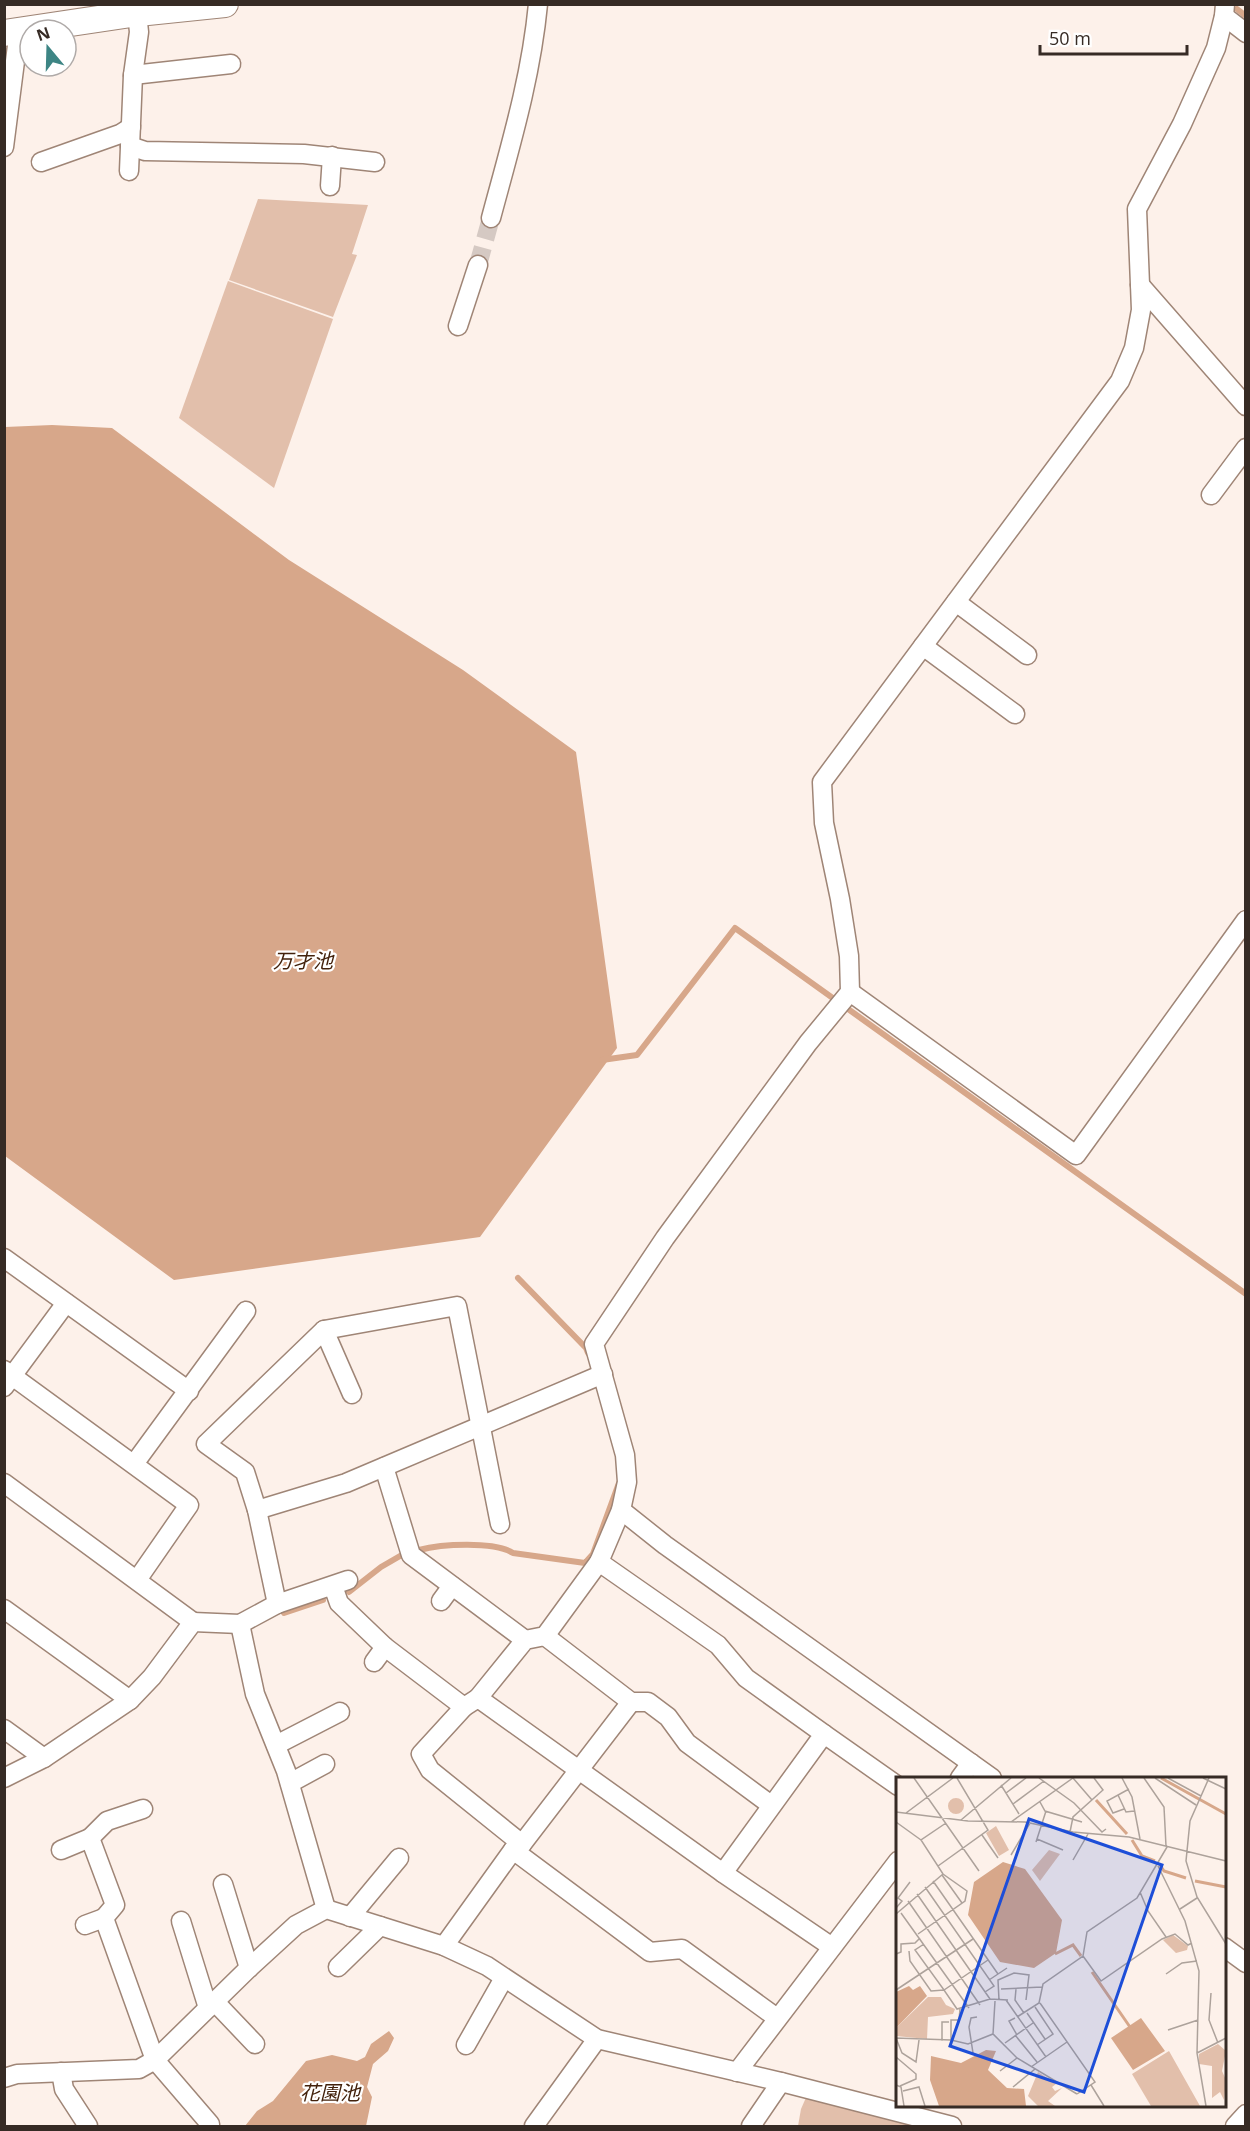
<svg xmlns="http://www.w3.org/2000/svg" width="1250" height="2131" viewBox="0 0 1250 2131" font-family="'Open Sans','Noto Sans JP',sans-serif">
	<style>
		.green { fill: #e2bfab }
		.water { fill: #d7a78a }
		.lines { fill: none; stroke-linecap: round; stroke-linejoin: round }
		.stream { stroke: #d7a78a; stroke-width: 6 }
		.street-tunnel { stroke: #d5c9c3; stroke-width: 18; stroke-dasharray: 18 9; stroke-linecap: butt }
		.street-casing { stroke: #9f8576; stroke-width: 21 }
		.secondary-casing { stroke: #9f8576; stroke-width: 28 }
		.street { stroke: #fff; stroke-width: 18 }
		.secondary { stroke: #fff; stroke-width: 26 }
		.labels { text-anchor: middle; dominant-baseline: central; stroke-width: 4.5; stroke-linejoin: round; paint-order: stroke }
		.water-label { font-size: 20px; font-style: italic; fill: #43220c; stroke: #fff }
		.inset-river { fill: none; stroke: #d7a78a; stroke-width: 3 }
		.inset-road { fill: none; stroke: #ada29b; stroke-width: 1.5 }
		.view { fill: #1d4ed8; fill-opacity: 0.15; stroke: #1d4ed8; stroke-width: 3 }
		.inset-edge { fill: none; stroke: #362b25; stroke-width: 3 }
	</style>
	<rect width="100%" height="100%" fill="#fdf1ea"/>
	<!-- green -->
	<g class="green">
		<path d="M 258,199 L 368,205 L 352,254 L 357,255 L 333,317 L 229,280 Z"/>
		<path d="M 228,281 L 333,319 L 274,488 L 179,418 Z"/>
		<path d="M 808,2093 L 935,2126 L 798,2126 L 801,2109 Z"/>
	</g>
	<!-- water -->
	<g class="water">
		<path d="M 52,425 L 112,428 L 289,560 L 463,670 L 576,752 L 617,1048 L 480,1237 L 174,1280 L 5,1156 L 5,427 Z"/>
		<path d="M 389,2031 L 394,2038 L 388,2051 L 373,2064 L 367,2087 L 372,2097 L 366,2126 L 245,2126 L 257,2111 L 273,2101 L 306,2061 L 332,2055 L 357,2061 L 365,2057 L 371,2044 Z"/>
	</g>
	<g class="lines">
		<!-- stream -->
		<g class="stream">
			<path d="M 1237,9 L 1246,16"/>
			<path d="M 602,1060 L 637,1055 L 735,928 L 1246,1294"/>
			<path d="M 518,1278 L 586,1348 L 588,1353"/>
			<path d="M 419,1550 C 441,1544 494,1541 513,1553 L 585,1563 L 593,1554 L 619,1483"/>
			<path d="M 349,1592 L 381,1567 L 400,1556"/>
			<path d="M 284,1613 L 323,1600"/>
		</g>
		<!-- street-tunnel -->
		<path class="street-tunnel" d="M 478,265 L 491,218"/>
		<!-- street casing -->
		<g class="street-casing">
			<g id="street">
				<path d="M 1224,16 L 1246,33"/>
				<path d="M 133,75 L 231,64"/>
				<path d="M 130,146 L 145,151 L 304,154 L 375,162"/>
				<path d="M 4,147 L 19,30"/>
				<path d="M 41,162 L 120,134 L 131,127"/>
				<path d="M 129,171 L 133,75 L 139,32 L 136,4"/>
				<path d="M 330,186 L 332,156"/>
				<path d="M 491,218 C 510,147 531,78 538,4"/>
				<path d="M 1140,285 L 1246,406"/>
				<path d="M 458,326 L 478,265"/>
				<path d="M 1211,495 L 1246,448"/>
				<path d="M 956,602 L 1027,655"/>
				<path d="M 923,646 L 1015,714"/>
				<path d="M 850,992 L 1076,1155 L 1246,920"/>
				<path d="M 4,1258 L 189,1391"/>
				<path d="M 324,1330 L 352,1394"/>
				<path d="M 4,1370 L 189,1505 L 137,1580"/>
				<path d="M 4,1387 L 66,1303"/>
				<path d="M 134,1464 L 246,1311"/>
				<path d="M 384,1467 L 411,1555 L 525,1640"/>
				<path d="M 4,1483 L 193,1622"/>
				<path d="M 257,1510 L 346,1483 L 603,1374"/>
				<path d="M 621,1510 L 665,1545 L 992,1778"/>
				<path d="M 599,1562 L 718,1645 L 746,1678 L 824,1734 L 723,1873"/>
				<path d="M 333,1586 L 339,1603 L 385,1647 L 464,1707 L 478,1698 L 723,1873 L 832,1947"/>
				<path d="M 441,1601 L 452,1586"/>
				<path d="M 277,1604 L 257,1510 L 245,1472 L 206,1444 L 324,1330 L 457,1306 L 500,1524"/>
				<path d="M 4,1609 L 130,1700"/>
				<path d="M 240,1624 L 255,1694 L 286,1771 L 326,1909"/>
				<path d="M 545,1636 L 631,1702 L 648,1702 L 668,1717 L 687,1743 L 771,1805"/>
				<path d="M 374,1662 L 385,1647"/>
				<path d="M 478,1698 L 525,1640 L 545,1636 L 599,1562 L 621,1510 L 627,1482 L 625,1455 L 594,1344 L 665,1238 L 808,1043 L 850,992 L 849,956 L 840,899 L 824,823 L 822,782 L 1120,381 L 1134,348 L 1141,310 L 1137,209 L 1182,124 L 1216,48 L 1224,16 L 1225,4"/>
				<path d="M 464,1707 L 421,1754 L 430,1770 L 522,1844"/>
				<path d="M 4,1729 L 44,1758"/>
				<path d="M 824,1734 L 898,1786"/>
				<path d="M 276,1745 L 340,1712"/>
				<path d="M 4,1778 L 44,1758 L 130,1700 L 152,1677 L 193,1622 L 240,1624 L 277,1604 L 348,1580"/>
				<path d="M 960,1778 L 971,1763"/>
				<path d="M 290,1783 L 325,1764"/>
				<path d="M 143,1809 L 107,1821 L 90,1838 L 115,1905 L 104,1918 L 155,2060 L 210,2124"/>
				<path d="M 61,1850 L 90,1838"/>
				<path d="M 513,1850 L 650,1952 L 682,1949 L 777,2018"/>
				<path d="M 223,1884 L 249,1968"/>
				<path d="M 350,1917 L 399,1858"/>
				<path d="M 181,1921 L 208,2008"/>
				<path d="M 85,1925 L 104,1918"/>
				<path d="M 444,1946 L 513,1850 L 522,1844 L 631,1702"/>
				<path d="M 1224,1947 L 1246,1963"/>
				<path d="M 338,1967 L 380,1926"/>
				<path d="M 215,2002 L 255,2044"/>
				<path d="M 466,2045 L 504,1978"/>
				<path d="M 61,2072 L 64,2089 L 88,2126"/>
				<path d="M 737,2072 L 898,1861"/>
				<path d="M 4,2078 L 17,2074 L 139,2069 L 155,2060 L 249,1968 L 296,1925 L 326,1909 L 444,1946 L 487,1966 L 597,2039 L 781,2082 L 952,2126"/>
				<path d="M 534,2126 L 597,2039"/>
				<path d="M 751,2126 L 781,2082"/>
				<path d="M 1235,2126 L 1246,2114"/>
			</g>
		</g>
		<!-- secondary casing -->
		<g class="secondary-casing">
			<path id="secondary" d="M 4,33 L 138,13 L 225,4"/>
		</g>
		<!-- street -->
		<use href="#street" class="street"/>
		<!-- secondary -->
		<use href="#secondary" class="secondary"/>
	</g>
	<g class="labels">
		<!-- water labels -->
		<g class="water-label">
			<text x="303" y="960">万才池</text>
			<text x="330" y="2092">花園池</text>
		</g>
	</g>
	<!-- overview -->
	<g transform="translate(896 1777)">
		<rect width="330" height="330" fill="#fdf1ea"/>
		<path d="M52 29a8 8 0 1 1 16 0a8 8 0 1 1-16 0ZM 100,49 L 113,73 L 103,79 L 90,56 ZM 153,73 L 164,77 L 144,104 L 136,93 ZM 277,158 L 292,169 L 291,173 L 280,176 L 267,163 ZM 32,220 L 45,220 L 50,228 L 59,232 L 57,237 L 32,240 L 31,262 L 0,259 L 0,251 ZM 322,267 L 330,274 L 326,294 L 330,303 L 328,323 L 324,315 L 316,321 L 316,289 L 303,287 L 303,277 ZM 273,274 L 304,329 L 255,329 L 236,297 ZM 142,295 L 160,307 L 156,310 L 159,314 L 166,311 L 152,324 L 159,329 L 142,329 L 132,319 Z" fill="#e2bfab"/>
		<path d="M 107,85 L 129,92 L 166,143 L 160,176 L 138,191 L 104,185 L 72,138 L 78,105 ZM 13,209 L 17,213 L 24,209 L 31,219 L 0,251 L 0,215 ZM 245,241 L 269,274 L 237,293 L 215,261 ZM 90,273 L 100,274 L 92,293 L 111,311 L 128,312 L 130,329 L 43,329 L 34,303 L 35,279 L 65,286 Z" fill="#d7a78a"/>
		<path class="inset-river" d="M 265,1 L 330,37M 200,23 L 231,57M 236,63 L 246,79 L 259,84M 264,88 L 268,94 L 290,101M 299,104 L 330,110M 159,177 L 177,168 L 185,179M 196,195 L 234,250"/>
		<path class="inset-road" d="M 18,1 L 83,94M 143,1 L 178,26 L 206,55 L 210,52M 177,1 L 196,23M 226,1 L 236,20 L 244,62M 248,1 L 268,30 L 270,69M 259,1 L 300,28M 272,1 L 305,19M 307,1 L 330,12M 313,1 L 294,44 L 290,84 L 301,120 L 330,167M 105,8 L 123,37M 110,16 L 130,1M 222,18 L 230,35 L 238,34M 144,25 L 149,34 L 186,45M 117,27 L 148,4M 228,32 L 217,36 L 211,24 L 233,12M 0,35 L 72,44 L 129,45 L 177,55 L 233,60 L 330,84M 10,36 L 57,1M 65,43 L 115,1M 0,45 L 25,63M 115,45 L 177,1M 174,55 L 177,40 L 207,13 L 198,1M 86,58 L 102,81M 141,62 L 167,73M 140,65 L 150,34M 115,78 L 134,46M 177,83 L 192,57M 42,89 L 92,53 L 61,1M 262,89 L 289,144 L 303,194 L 301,276 L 310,329M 46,98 L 66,126M 37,104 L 102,197M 29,110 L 98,209 L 89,215M 244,115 L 252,134 L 270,160M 21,117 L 94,222M 12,124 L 84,228M 0,131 L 6,124 L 2,121 L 14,105M 284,132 L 301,121M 5,136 L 73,231M 0,137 L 47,97M 22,157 L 69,124 L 71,114 L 47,97 L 25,63 L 50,46M 28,167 L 19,173 L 48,213 L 92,183M 13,174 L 14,184 L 35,214 L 48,213 L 61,232 L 94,222 L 112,223M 0,177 L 5,175 L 5,167 L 19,166 L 24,161M 187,179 L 205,204 L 266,162 L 279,157 L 292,168 L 296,166M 270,197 L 286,186 L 301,184M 93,203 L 111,191M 105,212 L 146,210M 120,212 L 119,223 L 128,236M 0,213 L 77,162M 315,216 L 313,243 L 322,266M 103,223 L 102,203 L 118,196 L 133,198 L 130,223M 110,223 L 150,280M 144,226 L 199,305 L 181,317M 139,230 L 157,257 L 141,268M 131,236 L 149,262M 121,240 L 143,226 L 147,207 L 187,179 L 191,155 L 241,121 L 271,70M 119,241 L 113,244 L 121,258M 272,253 L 302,243M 97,257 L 99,224M 119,258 L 141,285M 23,263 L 20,285 L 6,276 L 0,261 L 55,263 L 72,267 L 97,257 L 121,281 L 181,317M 55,263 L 55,243 L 63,243 L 64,232M 46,264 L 46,245 L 53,245M 109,266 L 137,246M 77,276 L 73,250 L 75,241 L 81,240M 301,276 L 330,261M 0,280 L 20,297 L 20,302 L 4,309M 135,290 L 171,265M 104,294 L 121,281M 0,308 L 5,310 L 8,329M 195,308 L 208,329M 117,310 L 139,292M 7,314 L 23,310 L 29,329"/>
		<path class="view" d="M 133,42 L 266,88 L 188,315 L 54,269 Z"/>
		<rect width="330" height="330" class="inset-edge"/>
	</g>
	<!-- border -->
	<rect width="1250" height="2131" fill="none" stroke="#362b25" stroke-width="12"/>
	<!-- north arrow -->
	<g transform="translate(48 48) rotate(341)"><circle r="28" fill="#ffffff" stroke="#afaaa8" stroke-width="1.5"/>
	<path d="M0-4.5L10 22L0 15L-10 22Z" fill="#3d8584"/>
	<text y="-9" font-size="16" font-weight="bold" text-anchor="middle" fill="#362b25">N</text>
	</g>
	<!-- scale -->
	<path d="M1040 45v9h147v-9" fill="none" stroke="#362b25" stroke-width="3"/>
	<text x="1049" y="45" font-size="18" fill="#362b25" stroke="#ffffff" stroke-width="4.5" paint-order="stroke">50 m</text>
</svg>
